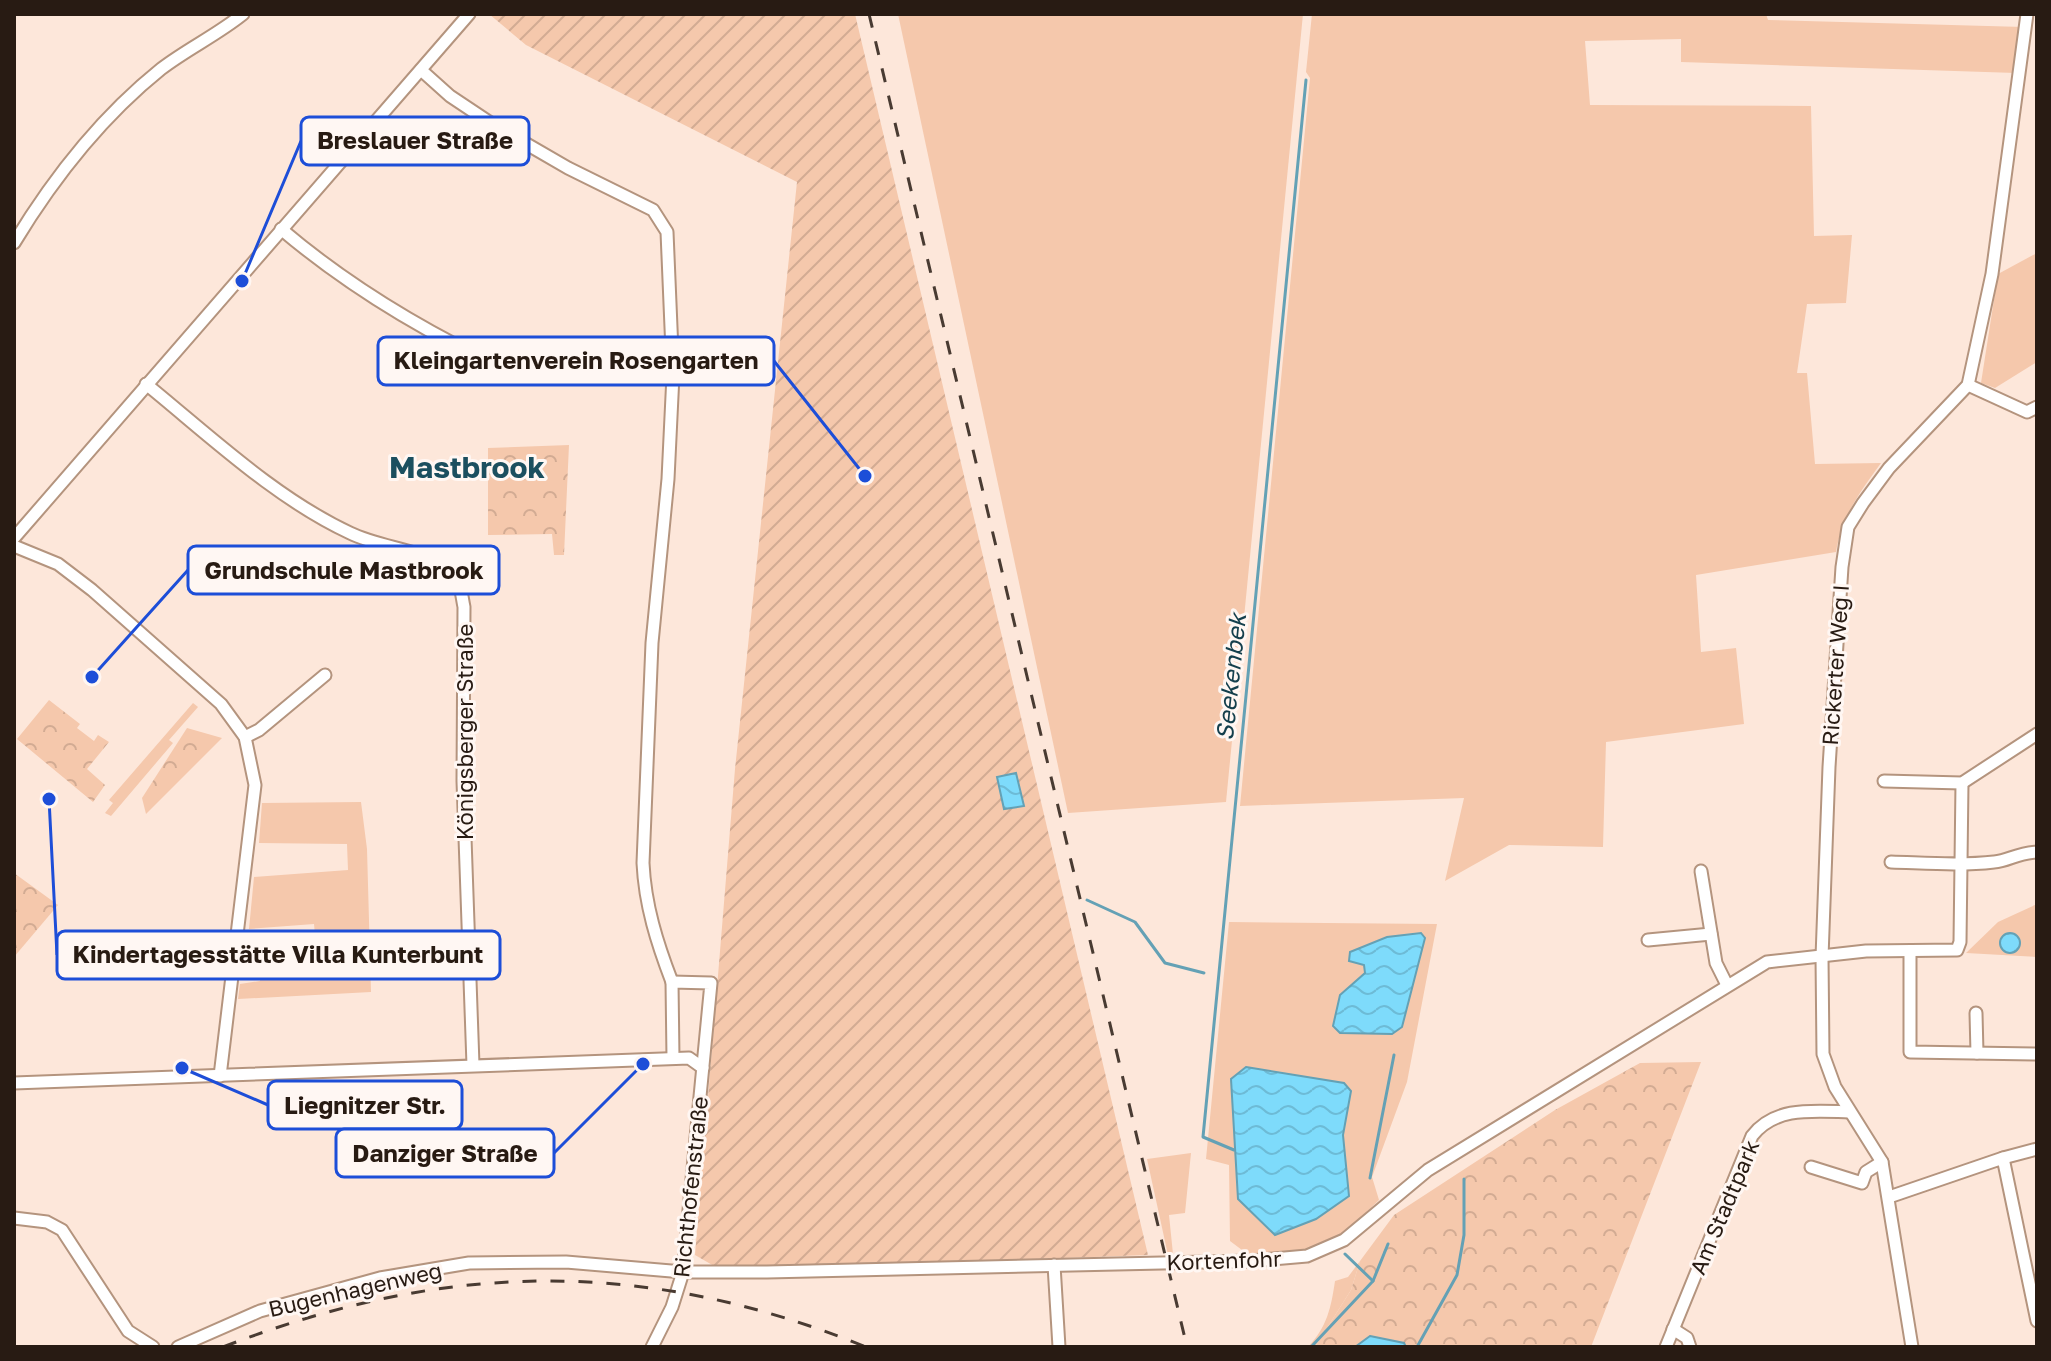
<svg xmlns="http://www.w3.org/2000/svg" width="2051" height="1361" viewBox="0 0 2051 1361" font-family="'Golos Text',sans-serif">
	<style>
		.grass { fill: #f5c8ac; fill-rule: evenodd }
		.forest { fill: url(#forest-crowns) }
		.garden { fill: url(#garden-furrows) }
		.water { fill: url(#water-waves); stroke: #64a1b5; stroke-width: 2 }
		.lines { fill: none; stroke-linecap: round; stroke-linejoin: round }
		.stream { stroke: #64a1b5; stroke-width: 3 }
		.street-casing { stroke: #b4947e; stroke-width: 15 }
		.street { stroke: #fff; stroke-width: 11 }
		.rail { stroke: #493b32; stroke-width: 3; stroke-dasharray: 14 14; stroke-linecap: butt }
		.labels { text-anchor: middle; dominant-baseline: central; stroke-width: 6; stroke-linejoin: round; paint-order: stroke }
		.street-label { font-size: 22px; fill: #281b13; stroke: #fff7f3 }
		.water-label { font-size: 24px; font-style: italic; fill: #143f4c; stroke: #fff7f3 }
		.district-label { font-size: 30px; font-weight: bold; fill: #1b4f5f; stroke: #fff7f3 }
		.leader { fill: none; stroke: #1d4ed8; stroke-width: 3 }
		.callout-dot { fill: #1d4ed8; stroke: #fff7f3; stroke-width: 3 }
		.callout { fill: #fff7f3; stroke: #1d4ed8; stroke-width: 3 }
		.callout-label { font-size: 24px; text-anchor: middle; font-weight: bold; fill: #281b13 }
	</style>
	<defs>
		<pattern id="forest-crowns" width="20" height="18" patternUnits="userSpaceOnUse" patternTransform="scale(2)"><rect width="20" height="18" fill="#f5c8ac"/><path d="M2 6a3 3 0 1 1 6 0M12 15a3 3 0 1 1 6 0" fill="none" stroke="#d2ab93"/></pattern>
		<pattern id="garden-furrows" width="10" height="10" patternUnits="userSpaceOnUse" patternTransform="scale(2)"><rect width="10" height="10" fill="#f5c8ac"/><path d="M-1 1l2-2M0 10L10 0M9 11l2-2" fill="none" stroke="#d2ab93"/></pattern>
		<pattern id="water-waves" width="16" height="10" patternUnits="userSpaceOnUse" patternTransform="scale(2)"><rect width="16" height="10" fill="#7edbfb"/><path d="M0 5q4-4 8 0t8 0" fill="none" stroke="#6dbbd6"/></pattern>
	</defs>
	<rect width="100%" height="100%" fill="#fde7da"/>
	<!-- grass -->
	<g class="grass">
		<path d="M 898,14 L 1303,14 L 1226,802 L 1068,813 Z"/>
		<path d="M 1312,14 L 1766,14 L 1768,20 L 2024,27 L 2016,73 L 1681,62 L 1681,39 L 1585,41 L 1590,105 L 1811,106 L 1814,236 L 1852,235 L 1846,303 L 1807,304 L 1797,373 L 1807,373 L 1815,464 L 1881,463 C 1860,492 1842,516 1836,552 L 1696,575 L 1701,652 L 1736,648 L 1744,724 L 1606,742 L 1603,847 L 1509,845 L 1445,881 L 1464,798 L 1240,806 L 1310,78 L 1306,72 Z"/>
		<path d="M 2037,253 L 2037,362 L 1995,388 L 1981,383 L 1998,274 Z"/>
		<path d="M 193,703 L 198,707 L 169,740 L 173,743 L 111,816 L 105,813 L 113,803 L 109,800 Z"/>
		<path d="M 361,802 L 367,849 L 371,992 L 238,999 L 240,984 L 260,981 L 262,960 L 242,963 L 244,948 L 316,946 L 314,924 L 249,929 L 254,877 L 348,870 L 347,844 L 259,843 L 262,803 Z"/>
		<path d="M 2037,904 L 2037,957 L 1966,953 L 1998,922 Z"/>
		<path d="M 1229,922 L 1437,924 L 1407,1082 L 1372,1177 L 1379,1200 C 1329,1249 1320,1250 1250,1256 L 1230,1241 L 1229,1165 L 1206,1159 ZM 1425,938 L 1340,995 L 1365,974 L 1364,965 L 1357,962 Z"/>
		<path d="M 1191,1153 L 1185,1213 L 1169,1215 L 1173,1254 L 1168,1255 L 1147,1159 Z"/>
		<path d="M 1360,1261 L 1351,1290 L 1315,1347 L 1308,1347 C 1327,1327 1331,1308 1335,1281 L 1348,1277 Z"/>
	</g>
	<!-- forest -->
	<g class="forest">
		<path d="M 569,445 L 564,555 L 554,555 L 552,534 L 488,535 L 488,448 Z"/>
		<path d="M 49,700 L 80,724 L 77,728 L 94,741 L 98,735 L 109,742 L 87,769 L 105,785 L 93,802 L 17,739 Z"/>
		<path d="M 187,728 L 222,738 L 146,814 L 142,798 Z"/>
		<path d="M 14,873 L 58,905 L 14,957 Z"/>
		<path d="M 1701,1062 L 1591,1347 L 1315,1347 L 1351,1290 L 1360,1261 L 1394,1215 L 1555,1110 L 1640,1063 Z"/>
	</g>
	<!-- garden -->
	<path class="garden" d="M 489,14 L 855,14 L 1148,1255 L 721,1270 L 695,1255 L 735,769 L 797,182 L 526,45 Z"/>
	<!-- water -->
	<g class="water">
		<path d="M 1016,773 L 1024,806 L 1004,809 L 997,777 Z"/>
		<path d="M 1421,933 L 1425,938 L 1402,1027 L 1392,1034 L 1340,1033 L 1333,1026 L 1340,995 L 1365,973 L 1364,965 L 1349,961 L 1350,952 L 1387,937 Z"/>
		<circle cx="2010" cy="943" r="10"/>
		<path d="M 1246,1067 L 1344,1083 L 1351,1091 L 1343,1135 L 1349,1196 L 1316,1219 L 1275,1235 L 1238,1199 L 1231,1079 Z"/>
		<path d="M 1370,1336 L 1404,1343 L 1406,1347 L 1355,1347 Z"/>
	</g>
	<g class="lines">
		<!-- stream -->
		<g class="stream">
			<path d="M 1087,900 L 1135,922 L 1165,963 L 1204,973"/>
			<path d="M 1234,1150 L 1203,1137 L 1306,80"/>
			<path d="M 1370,1178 L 1394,1055"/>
			<path d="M 1373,1281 L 1388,1244"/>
			<path d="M 1311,1347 L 1373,1281 L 1345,1254"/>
			<path d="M 1417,1347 L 1457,1275 L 1464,1235 L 1464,1179"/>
		</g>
		<!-- street casing -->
		<g class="street-casing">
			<g id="street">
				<path d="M 421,70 L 450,96 L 492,124 L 568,168 L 653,210 L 667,232 L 673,375 L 668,479 L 652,643 L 643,863 C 645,905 657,943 672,982"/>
				<path d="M 281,229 C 354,291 437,339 524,378"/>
				<path d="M 14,243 C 54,177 100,118 161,69 C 187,49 217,35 243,14"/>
				<path d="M 146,384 C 210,436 275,498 350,533 C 381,548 420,549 448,568 C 461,577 461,593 464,607 L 463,781 L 473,1065"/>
				<path d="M 1968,385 L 2027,412 L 2037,407"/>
				<path d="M 14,538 L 469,14"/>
				<path d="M 14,546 L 58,564 L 92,590 L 221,704 L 245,737 L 255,785 L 220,1076"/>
				<path d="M 245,737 L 259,730 L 325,675"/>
				<path d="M 1884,781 L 1962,783 L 2037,734"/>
				<path d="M 1891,862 C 1925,863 1960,866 1994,862 C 2009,861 2016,853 2037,852"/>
				<path d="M 1701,871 L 1716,963 L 1727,985"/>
				<path d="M 1648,940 L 1711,934"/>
				<path d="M 1910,952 L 1910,1052 L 2037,1054"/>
				<path d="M 1976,1013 L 1977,1053"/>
				<path d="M 14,1083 L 689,1058 L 703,1068"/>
				<path d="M 2003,1158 L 2037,1149"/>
				<path d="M 1811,1167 L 1862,1183 L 1866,1172 L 1882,1162"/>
				<path d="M 1889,1197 L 2003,1158 L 2037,1321"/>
				<path d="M 14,1218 L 47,1222 L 62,1230 L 128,1331 L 153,1347"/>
				<path d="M 1054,1265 L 1059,1347"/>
				<path d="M 1673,1329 L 1687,1338 L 1690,1347"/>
				<path d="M 178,1347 L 260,1311 L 380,1278 L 469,1263 L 566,1262 L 683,1272 L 767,1272 L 1251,1261 L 1307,1256 L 1344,1240 L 1428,1170 L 1767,962 L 1866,951 L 1957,950 L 1960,942 L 1962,783"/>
				<path d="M 652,1347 L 672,1307 L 683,1272 L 711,983 L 672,982 L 673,1058"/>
				<path d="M 1666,1347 L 1752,1136 C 1775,1106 1814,1111 1849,1112"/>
				<path d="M 1912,1347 L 1882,1162 L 1835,1087 L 1823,1054 L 1822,957 L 1829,767 L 1842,567 L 1848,527 L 1863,503 L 1889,468 L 1968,385 L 1992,274 L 2027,14"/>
			</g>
		</g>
		<!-- street -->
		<use href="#street" class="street"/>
		<!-- rail -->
		<g class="rail">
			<path d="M 869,14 L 1187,1347"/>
			<path d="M 223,1347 C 445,1261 644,1257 866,1347"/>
		</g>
	</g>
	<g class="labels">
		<!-- street labels -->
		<g class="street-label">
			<text transform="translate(1835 665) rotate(-86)">Rickerter Weg I</text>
			<text transform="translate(464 732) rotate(-90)">Königsberger Straße</text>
			<text transform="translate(690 1187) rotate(-84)">Richthofenstraße</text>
			<text transform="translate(1724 1207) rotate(-67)">Am Stadtpark</text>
			<text transform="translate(1224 1260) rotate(-2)">Kortenfohr</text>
			<text transform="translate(355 1289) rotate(-13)">Bugenhagenweg</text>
		</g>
		<!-- water labels -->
		<g class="water-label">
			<text transform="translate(1230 677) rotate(-84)">Seekenbek</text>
		</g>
		<!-- district labels -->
		<g class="district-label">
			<text x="467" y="467">Mastbrook</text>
		</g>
	</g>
	<!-- callouts -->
	<path class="leader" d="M242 281L301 141M865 476L774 361M92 677L188 570M49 799L57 955M182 1068L268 1105M643 1064L554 1153"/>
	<g class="callout-dot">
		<circle cx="242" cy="281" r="8"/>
		<circle cx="865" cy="476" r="8"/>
		<circle cx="92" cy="677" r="8"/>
		<circle cx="49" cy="799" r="8"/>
		<circle cx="182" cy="1068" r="8"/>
		<circle cx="643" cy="1064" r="8"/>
	</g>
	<g class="callout">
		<rect x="301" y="117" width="228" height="48" rx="8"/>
		<rect x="378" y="337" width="396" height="48" rx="8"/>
		<rect x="188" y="546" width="311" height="48" rx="8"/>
		<rect x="57" y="931" width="443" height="48" rx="8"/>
		<rect x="268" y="1081" width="194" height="48" rx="8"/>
		<rect x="336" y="1129" width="218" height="48" rx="8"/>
	</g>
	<g class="callout-label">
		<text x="415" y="149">Breslauer Straße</text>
		<text x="576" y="369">Kleingartenverein Rosengarten</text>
		<text x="344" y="579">Grundschule Mastbrook</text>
		<text x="278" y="963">Kindertagesstätte Villa Kunterbunt</text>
		<text x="365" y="1114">Liegnitzer Str.</text>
		<text x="445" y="1162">Danziger Straße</text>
	</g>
	<!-- border -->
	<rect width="2051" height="1361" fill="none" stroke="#281b13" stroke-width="32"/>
</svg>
